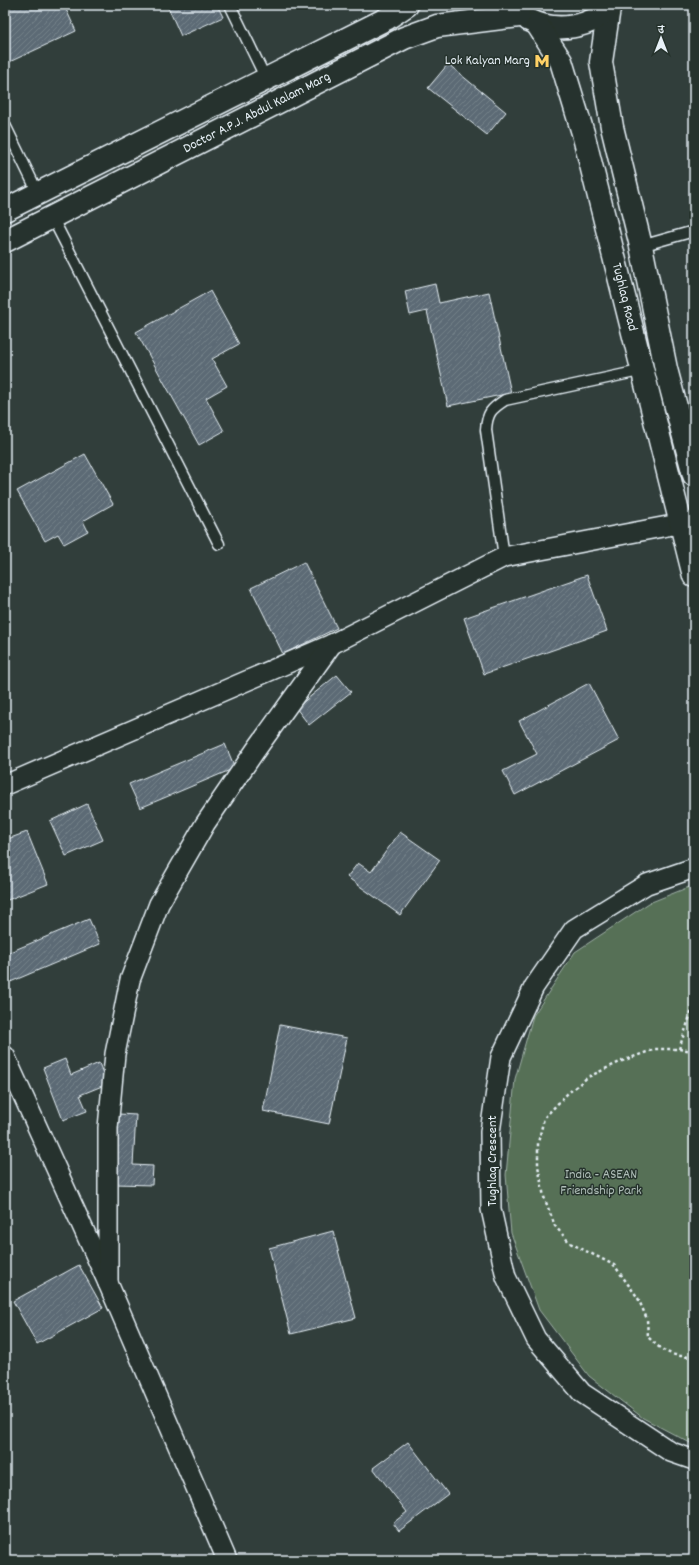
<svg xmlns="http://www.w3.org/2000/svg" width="699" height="1565" viewBox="0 0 699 1565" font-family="Dekko,'Playpen Sans Deva',sans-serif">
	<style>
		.green { fill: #567056; stroke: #9fb0a7 }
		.building { fill: url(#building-hatch); stroke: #e8f1f8 }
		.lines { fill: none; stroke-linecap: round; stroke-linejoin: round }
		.lane-casing { stroke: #e8f1f8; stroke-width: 13 }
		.street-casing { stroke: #e8f1f8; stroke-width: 22 }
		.secondary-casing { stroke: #e8f1f8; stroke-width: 25 }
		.path { stroke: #e8f1f8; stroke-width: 2.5; stroke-dasharray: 3 3; stroke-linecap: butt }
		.lane { stroke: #26332d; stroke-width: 10 }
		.street { stroke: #26332d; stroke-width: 19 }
		.secondary { stroke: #26332d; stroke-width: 22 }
		.labels { text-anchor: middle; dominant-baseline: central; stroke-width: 3; stroke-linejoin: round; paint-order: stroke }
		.poi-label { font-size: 14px; fill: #e8f1f8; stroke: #26332d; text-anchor: end }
		.street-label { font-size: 14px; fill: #e8f1f8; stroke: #26332d }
		.park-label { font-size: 14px; fill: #aebdb7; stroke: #26332d }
	</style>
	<defs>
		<pattern id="building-hatch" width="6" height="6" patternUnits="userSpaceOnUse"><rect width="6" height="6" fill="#5c6b74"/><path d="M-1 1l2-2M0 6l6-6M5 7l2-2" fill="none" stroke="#738189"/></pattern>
	</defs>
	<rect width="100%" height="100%" fill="#313e3b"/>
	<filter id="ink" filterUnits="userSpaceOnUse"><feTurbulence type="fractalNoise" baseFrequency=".025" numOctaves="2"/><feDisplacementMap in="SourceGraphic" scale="8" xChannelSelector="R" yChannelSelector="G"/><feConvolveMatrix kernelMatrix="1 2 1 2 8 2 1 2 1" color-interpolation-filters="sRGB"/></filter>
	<g filter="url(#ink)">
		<!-- green -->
		<path class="green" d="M 694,885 L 694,1445 L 643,1418 L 589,1376 L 539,1310 L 511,1233 L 506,1175 L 515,1079 L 533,1016 L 575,952 L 649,903 Z"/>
		<!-- building -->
		<g class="building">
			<path d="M 5,5 L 64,5 L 76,31 L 5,64 Z"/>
			<path d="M 167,5 L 217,5 L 223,17 L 181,36 Z"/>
			<path d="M 448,64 L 506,112 L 487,135 L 428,88 Z"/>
			<path d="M 435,284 L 439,303 L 489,292 L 511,393 L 448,406 L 427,311 L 410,315 L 405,291 Z"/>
			<path d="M 210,291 L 239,344 L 212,359 L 227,386 L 206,398 L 224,431 L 199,445 L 136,332 Z"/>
			<path d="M 85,454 L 113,504 L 83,521 L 88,531 L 64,544 L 58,534 L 45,541 L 17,491 Z"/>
			<path d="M 304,562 L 337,628 L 283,654 L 251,588 Z"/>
			<path d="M 587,575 L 607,631 L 484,674 L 464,618 Z"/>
			<path d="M 337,675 L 351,692 L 309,725 L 296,708 Z"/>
			<path d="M 589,683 L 619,740 L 515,795 L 503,771 L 537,754 L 519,721 Z"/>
			<path d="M 225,744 L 235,768 L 140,808 L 129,784 Z"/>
			<path d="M 87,804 L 103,840 L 66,856 L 50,821 Z"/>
			<path d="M 27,832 L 48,884 L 5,901 L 5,840 Z"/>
			<path d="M 400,832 L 440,860 L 400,915 L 347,877 L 358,863 L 371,872 Z"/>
			<path d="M 89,919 L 100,944 L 8,983 L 5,975 L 5,954 Z"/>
			<path d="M 280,1025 L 347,1038 L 329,1124 L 263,1111 Z"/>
			<path d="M 65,1059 L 71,1075 L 99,1063 L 107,1084 L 80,1095 L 87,1111 L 63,1120 L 43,1068 Z"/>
			<path d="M 119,1114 L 136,1115 L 133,1165 L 153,1166 L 152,1185 L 116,1184 Z"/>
			<path d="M 333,1231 L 356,1318 L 291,1334 L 269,1248 Z"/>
			<path d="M 79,1265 L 103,1308 L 37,1344 L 13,1301 Z"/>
			<path d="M 408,1442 L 448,1494 L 399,1531 L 393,1523 L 407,1512 L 373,1468 Z"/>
		</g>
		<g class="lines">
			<!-- lane casing -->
			<g class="lane-casing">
				<g id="lane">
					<path d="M 230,5 L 266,79"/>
					<path d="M 5,125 L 38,193"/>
					<path d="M 52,217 L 219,544"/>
					<path d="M 641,246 L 694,231"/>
					<path d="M 504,557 L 486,430 C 487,413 491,409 505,400 L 644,370"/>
				</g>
			</g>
			<!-- street casing -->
			<g class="street-casing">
				<g id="street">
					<path d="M 5,785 L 332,644 L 504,557 L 694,521"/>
					<path d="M 694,868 L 647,884 L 574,929 L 534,987 L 501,1057 L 490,1132 L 491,1209 L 506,1277 L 536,1339 L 582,1393 L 671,1452 L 694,1460"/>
					<path d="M 5,1056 L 108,1283 L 227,1560"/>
					<path d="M 108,1283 L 108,1128 L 115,1054 L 130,980 L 159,904 L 205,824 L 255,751 L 332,644"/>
				</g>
			</g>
			<!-- secondary casing -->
			<g class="secondary-casing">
				<g id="secondary">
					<path d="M 609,8 L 601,62 L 612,127 L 641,246 L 666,369 L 694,475"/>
					<path d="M 529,20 C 555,33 592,29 611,5"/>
					<path d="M 537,24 L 561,61 L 583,133 L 694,576"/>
					<path d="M 5,210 L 386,19 L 407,5"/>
					<path d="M 5,241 L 404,38 L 437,26 L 519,16"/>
				</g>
			</g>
			<!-- path -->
			<g class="path">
				<path d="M 679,1049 L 694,1004"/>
				<path d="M 694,1051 L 679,1049 L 655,1049 L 622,1061 L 588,1077 L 567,1094 L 544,1118 L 538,1143 L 538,1166 L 544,1197 L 555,1226 L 570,1243 L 614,1265 L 638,1298 L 647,1319 L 648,1337 C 664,1353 671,1356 694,1357"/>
			</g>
			<!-- lane -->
			<use href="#lane" class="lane"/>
			<!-- street -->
			<use href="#street" class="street"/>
			<!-- secondary -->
			<use href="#secondary" class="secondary"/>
		</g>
	</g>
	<!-- icons -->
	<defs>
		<g id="metro-bare" transform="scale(1.2)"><path d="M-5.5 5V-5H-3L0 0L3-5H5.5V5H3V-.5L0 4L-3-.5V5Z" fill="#ffd166" stroke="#26332d" stroke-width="2.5" paint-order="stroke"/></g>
	</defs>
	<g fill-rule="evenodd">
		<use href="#metro-bare" x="542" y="61"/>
	</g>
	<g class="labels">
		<!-- poi labels -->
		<g class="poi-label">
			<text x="530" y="61">Lok Kalyan Marg</text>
		</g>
		<!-- street labels -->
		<g class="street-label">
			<text transform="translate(257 113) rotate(-27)">Doctor A.P.J. Abdul Kalam Marg</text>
			<text transform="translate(624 297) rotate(76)">Tughlaq Road</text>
			<text transform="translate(493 1161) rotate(-90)">Tughlaq Crescent</text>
		</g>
		<!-- park labels -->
		<g class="park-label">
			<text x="601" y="1175">India - ASEAN<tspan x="601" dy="16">Friendship Park</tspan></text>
		</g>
	</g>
	<!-- margin -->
	<rect width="699" height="1565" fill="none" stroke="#26332d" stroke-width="20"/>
	<rect x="10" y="10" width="679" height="1545" fill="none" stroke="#e8f1f8" stroke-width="1.5" filter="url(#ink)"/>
	<!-- north arrow -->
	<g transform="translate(661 38)" stroke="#26332d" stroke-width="3" paint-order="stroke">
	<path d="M0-3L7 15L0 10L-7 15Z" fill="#e8f1f8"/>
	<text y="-6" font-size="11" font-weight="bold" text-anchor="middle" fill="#e8f1f8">उ</text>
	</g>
</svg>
